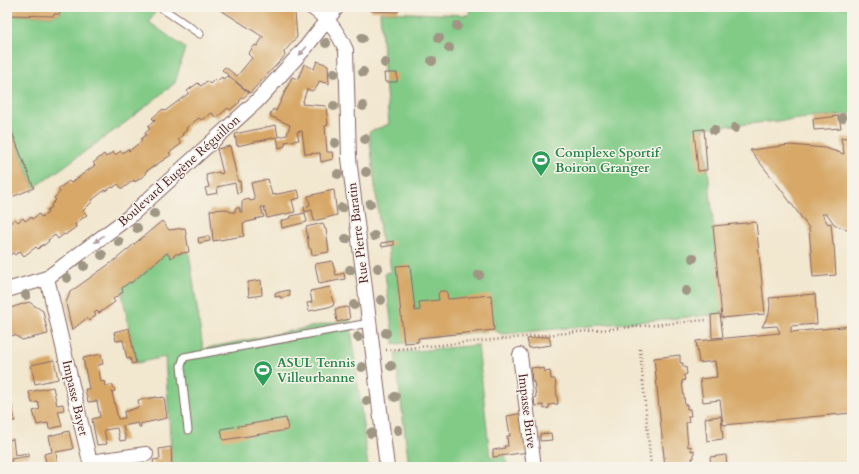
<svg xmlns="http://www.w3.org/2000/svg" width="859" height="474" viewBox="0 0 859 474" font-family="Cardo,serif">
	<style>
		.green { fill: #82cb87; stroke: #667559 }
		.building { fill: #d7a868 }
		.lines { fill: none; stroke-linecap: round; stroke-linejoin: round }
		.service-casing { stroke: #856564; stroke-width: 9 }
		.minor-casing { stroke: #856564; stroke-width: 16 }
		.path { stroke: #856564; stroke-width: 2.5; stroke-dasharray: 1 3; stroke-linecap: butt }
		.service { stroke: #fff; stroke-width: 7 }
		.minor { stroke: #fff; stroke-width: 14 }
		.tree { fill: #9f9684 }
		.oneway { fill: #ae9aa0 }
		.labels { text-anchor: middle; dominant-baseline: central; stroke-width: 3; stroke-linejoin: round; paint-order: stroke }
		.leisure-label { font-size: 13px; font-weight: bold; fill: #27864d; stroke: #f7f3e8; text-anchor: start }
		.street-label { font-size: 13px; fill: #4a1f2b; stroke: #f7f3e8 }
	</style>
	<rect width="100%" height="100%" fill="#f7f3e8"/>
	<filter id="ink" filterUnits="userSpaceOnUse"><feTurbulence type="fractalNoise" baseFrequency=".025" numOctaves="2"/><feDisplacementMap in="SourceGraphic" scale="8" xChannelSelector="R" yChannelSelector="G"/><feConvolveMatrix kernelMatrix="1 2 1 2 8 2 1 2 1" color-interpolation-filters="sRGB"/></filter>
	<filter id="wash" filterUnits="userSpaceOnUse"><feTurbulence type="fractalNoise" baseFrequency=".012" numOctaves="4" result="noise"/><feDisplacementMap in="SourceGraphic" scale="16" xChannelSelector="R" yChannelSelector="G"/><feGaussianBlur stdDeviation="0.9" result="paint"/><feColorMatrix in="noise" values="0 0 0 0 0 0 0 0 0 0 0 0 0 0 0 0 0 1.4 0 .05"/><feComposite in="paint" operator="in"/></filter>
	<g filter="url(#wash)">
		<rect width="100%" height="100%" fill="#f2e7cf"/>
		<!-- green -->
		<g class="green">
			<path d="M 60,7 L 148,7 L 155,13 L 149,22 L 185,48 L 175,83 L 126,122 L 34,188 L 7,119 L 7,15 L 53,16 L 54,14 L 60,14 Z"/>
			<path d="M 470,7 L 852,7 L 852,114 L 704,128 L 722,314 L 502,334 L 494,330 L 418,338 L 418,342 L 394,344 L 385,273 L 391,272 L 388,246 L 382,247 L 369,132 L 389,124 L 385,82 L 380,12 L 469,15 Z"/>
			<path d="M 189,252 L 203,349 L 350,319 L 368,467 L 172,467 L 165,357 L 136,363 L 122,293 L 123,292 L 122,288 L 130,282 L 131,283 L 167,253 L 171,258 L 176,254 Z"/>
			<path d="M 478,345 L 490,457 L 506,456 L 507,467 L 409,467 L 395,353 Z"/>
		</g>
		<g id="blocks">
			<!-- building -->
			<g class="building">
				<path d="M 7,7 L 60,7 L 60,14 L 54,14 L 54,16 L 7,15 Z"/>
				<path d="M 216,7 L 285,7 L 295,13 L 297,37 L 284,52 L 285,55 L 282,59 L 250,93 L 222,70 L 225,67 L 237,76 L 252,58 L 248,54 L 255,45 L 257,46 L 263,37 Z"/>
				<path d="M 372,7 L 399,7 L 398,12 L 371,11 Z"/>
				<path d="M 317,61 L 328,65 L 329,84 L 319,81 L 317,87 L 312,91 L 307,89 L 302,104 L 326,106 L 328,125 L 325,126 L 327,152 L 332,152 L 333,159 L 321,162 L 320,153 L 305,154 L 302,131 L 297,132 L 299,140 L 285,142 L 285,146 L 279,148 L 277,137 L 237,146 L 235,134 L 276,125 L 278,137 L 287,135 L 290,125 L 270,116 L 273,109 L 276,111 L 292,77 L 298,79 L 304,64 L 314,69 Z"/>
				<path d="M 384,73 L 397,73 L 397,82 L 385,82 Z"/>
				<path d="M 228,76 L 249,93 L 239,101 L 240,102 L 230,110 L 228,108 L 216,118 L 212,113 L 201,120 L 199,118 L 186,128 L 187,130 L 182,134 L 183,135 L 178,139 L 181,144 L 169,153 L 171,155 L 145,172 L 146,174 L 135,182 L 134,180 L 122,189 L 118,184 L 113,188 L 112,187 L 106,191 L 105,190 L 92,200 L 93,201 L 83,211 L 87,215 L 75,224 L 76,227 L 65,235 L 64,234 L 58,239 L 55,235 L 48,240 L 49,241 L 43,246 L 43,244 L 38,249 L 36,247 L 24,256 L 20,251 L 15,255 L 13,253 L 7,257 L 7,222 L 9,224 L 15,219 L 18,222 L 23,218 L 25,221 L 31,217 L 32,219 L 39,214 L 41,217 L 48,213 L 47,210 L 52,207 L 51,205 L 56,200 L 54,198 L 60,192 L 58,189 L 69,181 L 71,183 L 95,165 L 93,163 L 104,154 L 106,157 L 113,152 L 115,155 L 121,151 L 122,153 L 128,149 L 129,151 L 142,141 L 141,139 L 146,135 L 145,133 L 150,129 L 148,126 L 155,121 L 152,118 L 163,109 L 165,111 L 189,93 L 187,91 L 198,83 L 201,86 L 207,81 L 210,84 L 215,79 L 217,81 L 222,77 L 223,79 Z"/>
				<path d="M 839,116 L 841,128 L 814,130 L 813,119 Z"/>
				<path d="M 7,120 L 34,188 L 7,199 Z"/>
				<path d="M 704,129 L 707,170 L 698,171 L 694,130 Z"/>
				<path d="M 852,137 L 852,228 L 847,229 L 840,227 L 834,224 L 827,214 L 822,214 L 828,224 L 831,223 L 833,245 L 834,245 L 836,275 L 813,277 L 809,228 L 780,188 L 750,150 L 790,145 L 825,148 L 844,154 L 844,153 L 841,138 Z"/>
				<path d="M 230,146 L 238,182 L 240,181 L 241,192 L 237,193 L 235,183 L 217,187 L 218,193 L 207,195 L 205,188 L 209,187 L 206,175 L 219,172 L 220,174 L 223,173 L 217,149 Z"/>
				<path d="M 268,179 L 272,195 L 298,190 L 300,198 L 292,200 L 295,212 L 267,218 L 264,207 L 261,207 L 264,217 L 255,219 L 256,220 L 243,223 L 244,236 L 213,241 L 210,210 L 227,209 L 230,212 L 235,212 L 235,208 L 240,208 L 240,212 L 242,212 L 242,201 L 249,199 L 250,201 L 255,200 L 251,183 Z"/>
				<path d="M 334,190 L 337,215 L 314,221 L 312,210 L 305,212 L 304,207 L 310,205 L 308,196 Z"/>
				<path d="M 305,213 L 307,222 L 282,228 L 281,221 L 291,218 L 291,216 Z"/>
				<path d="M 162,221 L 169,230 L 185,228 L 189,252 L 176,254 L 171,258 L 167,253 L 131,283 L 130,282 L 122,288 L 123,292 L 113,299 L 115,302 L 99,313 L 97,311 L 94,313 L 96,315 L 89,321 L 87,318 L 72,330 L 66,303 L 70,292 L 115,260 Z"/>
				<path d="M 756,222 L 765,314 L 722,318 L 713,226 Z"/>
				<path d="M 323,223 L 325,229 L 326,229 L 329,252 L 312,255 L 311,249 L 309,248 L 306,227 Z"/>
				<path d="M 209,236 L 210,241 L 199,243 L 198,238 Z"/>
				<path d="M 394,241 L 394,245 L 382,247 L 381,243 Z"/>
				<path d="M 332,261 L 336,275 L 344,273 L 345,279 L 319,284 L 315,264 Z"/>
				<path d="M 410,265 L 415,311 L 420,310 L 419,302 L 439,300 L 438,294 L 440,291 L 445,291 L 447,293 L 448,299 L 491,295 L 494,330 L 418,338 L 418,342 L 404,343 L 396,266 Z"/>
				<path d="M 261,280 L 262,295 L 249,297 L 248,282 Z"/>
				<path d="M 330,287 L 332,299 L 334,303 L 333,306 L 309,311 L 307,303 L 312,302 L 310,291 Z"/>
				<path d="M 289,290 L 290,296 L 280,298 L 280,296 L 275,297 L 275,293 Z"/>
				<path d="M 815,294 L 817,324 L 791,326 L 791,332 L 852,326 L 852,413 L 723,425 L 720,400 L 703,402 L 700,379 L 717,377 L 715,361 L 699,363 L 696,341 L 780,333 L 777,326 L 762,327 L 769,314 L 770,304 L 769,298 Z"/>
				<path d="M 29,302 L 43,311 L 48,334 L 22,340 L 15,335 L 7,337 L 7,309 Z"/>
				<path d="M 348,307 L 350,319 L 337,322 L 335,309 Z"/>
				<path d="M 720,314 L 723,337 L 712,338 L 711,315 Z"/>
				<path d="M 129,328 L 136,363 L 132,364 L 130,358 L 127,359 L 123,340 L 116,341 L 114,332 Z"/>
				<path d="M 542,337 L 549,337 L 551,345 L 529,348 L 527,339 Z"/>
				<path d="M 101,354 L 103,364 L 98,365 L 101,382 L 104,381 L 105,386 L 111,385 L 113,386 L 115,391 L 112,392 L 118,419 L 125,418 L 124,412 L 139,407 L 138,400 L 157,397 L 157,398 L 164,397 L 167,418 L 140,424 L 141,427 L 139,427 L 138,423 L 123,426 L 126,440 L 120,441 L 117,428 L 104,430 L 107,444 L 97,445 L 92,419 L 100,417 L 97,401 L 88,402 L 85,389 L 89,389 L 83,358 Z"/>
				<path d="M 680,355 L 680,363 L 683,363 L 683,367 L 686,367 L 687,374 L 684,375 L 685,380 L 682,381 L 685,405 L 687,405 L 687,409 L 690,409 L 691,416 L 688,416 L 689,422 L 686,423 L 688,447 L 691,446 L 691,451 L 694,450 L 694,458 L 692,458 L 693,464 L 690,464 L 690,467 L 665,467 L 654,358 Z"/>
				<path d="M 54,360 L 58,379 L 35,384 L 31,365 Z"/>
				<path d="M 539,367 L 539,369 L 544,368 L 545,372 L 550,371 L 551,379 L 555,379 L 558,404 L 549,405 L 549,408 L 544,409 L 543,405 L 535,406 L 534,398 L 536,397 L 534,382 L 532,382 L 531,368 Z"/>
				<path d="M 53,387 L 57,405 L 63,404 L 64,410 L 58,411 L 62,426 L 49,429 L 48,423 L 37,425 L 33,411 L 40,409 L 38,402 L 32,403 L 29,392 Z"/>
				<path d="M 7,401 L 9,406 L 12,406 L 15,421 L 7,422 Z"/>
				<path d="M 523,413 L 528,452 L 493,457 L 493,450 L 505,448 L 504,446 L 508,446 L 507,436 L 510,436 L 507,416 Z"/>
				<path d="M 721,416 L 723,439 L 707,441 L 705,418 Z"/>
				<path d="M 286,418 L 288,430 L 223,440 L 221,429 Z"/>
				<path d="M 69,431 L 73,449 L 56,452 L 58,467 L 47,467 L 44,454 L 52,452 L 49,436 Z"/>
				<path d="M 551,433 L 552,440 L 540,441 L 540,434 Z"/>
				<path d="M 13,439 L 15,455 L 29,453 L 29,456 L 11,459 L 12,467 L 7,467 L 7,440 Z"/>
				<path d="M 171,447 L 172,467 L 154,467 L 153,460 L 160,459 L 159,449 Z"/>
				<path d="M 726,455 L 727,467 L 711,467 L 710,457 Z"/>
			</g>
		</g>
	</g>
	<g filter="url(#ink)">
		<use href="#blocks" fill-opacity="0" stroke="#856564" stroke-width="1"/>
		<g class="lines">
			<!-- service casing -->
			<g class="service-casing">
				<g id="service">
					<path d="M 160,7 L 200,34"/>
					<path d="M 188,430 L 181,366 L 184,357 L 369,323"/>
				</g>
			</g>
			<!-- minor casing -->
			<g class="minor-casing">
				<g id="minor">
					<path d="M 311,7 C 327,17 338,32 346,50 L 349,158 L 387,467"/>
					<path d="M 47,278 L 90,462 L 146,454"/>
					<path d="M 7,290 L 47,278 L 129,217 L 257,101 L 306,47 L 337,7"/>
					<path d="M 520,355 L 534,467"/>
				</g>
			</g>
			<!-- path -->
			<g class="path">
				<path d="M 640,349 L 651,467"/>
				<path d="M 386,350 L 706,320"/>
			</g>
			<!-- service -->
			<use href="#service" class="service"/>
			<!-- minor -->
			<use href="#minor" class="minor"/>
		</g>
		<!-- trees -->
		<g class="tree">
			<circle cx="457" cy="26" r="5"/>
			<circle cx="362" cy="38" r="5"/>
			<circle cx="439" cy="38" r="5"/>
			<circle cx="326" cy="43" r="5"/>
			<circle cx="449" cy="48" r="5"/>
			<circle cx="432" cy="61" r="5"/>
			<circle cx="385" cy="63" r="5"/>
			<circle cx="363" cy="72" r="5"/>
			<circle cx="334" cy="73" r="5"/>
			<circle cx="334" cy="106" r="5"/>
			<circle cx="363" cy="106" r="5"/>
			<circle cx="842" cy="118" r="5"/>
			<circle cx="735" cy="128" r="5"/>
			<circle cx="714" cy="130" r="5"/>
			<circle cx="365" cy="139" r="5"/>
			<circle cx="335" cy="143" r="5"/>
			<circle cx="366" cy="172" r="5"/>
			<circle cx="338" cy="174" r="5"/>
			<circle cx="370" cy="204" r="5"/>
			<circle cx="342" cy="208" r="5"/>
			<circle cx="154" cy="214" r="5"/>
			<circle cx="137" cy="228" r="5"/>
			<circle cx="374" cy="236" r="5"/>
			<circle cx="346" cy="239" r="5"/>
			<circle cx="119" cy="242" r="5"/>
			<circle cx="102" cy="255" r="5"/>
			<circle cx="693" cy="258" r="5"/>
			<circle cx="84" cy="266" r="5"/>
			<circle cx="378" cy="268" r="5"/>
			<circle cx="350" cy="270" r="5"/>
			<circle cx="479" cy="275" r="5"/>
			<circle cx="67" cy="278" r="5"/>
			<circle cx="686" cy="291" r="5"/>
			<circle cx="26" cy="295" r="5"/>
			<circle cx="381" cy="300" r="5"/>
			<circle cx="354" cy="305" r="5"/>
			<circle cx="386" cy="333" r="5"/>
			<circle cx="358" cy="337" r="5"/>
			<circle cx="391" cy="366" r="5"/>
			<circle cx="362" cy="367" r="5"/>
			<circle cx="395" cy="397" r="5"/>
			<circle cx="367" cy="401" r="5"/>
			<circle cx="398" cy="430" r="5"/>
			<circle cx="371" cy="433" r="5"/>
		</g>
		<!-- one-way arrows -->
		<defs><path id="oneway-solid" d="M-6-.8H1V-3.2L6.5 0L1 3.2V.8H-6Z"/></defs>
		<g class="oneway">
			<use href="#oneway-solid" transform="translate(303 51) rotate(131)"/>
			<use href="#oneway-solid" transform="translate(99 239) rotate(143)"/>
		</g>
	</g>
	<!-- icons -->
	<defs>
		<g id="stadium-pin" transform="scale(1)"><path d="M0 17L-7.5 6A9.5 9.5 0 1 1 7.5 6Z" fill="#2e9e5b" stroke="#f7f3e8"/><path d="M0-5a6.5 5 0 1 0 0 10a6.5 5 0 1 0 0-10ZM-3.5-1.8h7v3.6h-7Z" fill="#fff"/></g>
	</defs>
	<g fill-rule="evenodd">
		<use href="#stadium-pin" x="541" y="160"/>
		<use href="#stadium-pin" x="263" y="370"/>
	</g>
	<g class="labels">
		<!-- leisure labels -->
		<g class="leisure-label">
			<text x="555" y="153">Complexe Sportif<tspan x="555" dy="15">Boiron Granger</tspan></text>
			<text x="277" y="363">ASUL Tennis<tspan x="277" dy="15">Villeurbanne</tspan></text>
		</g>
		<!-- street labels -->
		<g class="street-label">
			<text transform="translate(179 171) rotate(-42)">Boulevard Eugène Réguillon</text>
			<text transform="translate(358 233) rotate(-97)">Rue Pierre Baratin</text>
			<text transform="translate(75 398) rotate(77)">Impasse Bayet</text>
			<text transform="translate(527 411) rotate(83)">Impasse Brive</text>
		</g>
	</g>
	<!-- margin -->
	<rect width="859" height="474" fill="none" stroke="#f7f3e8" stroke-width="24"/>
</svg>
